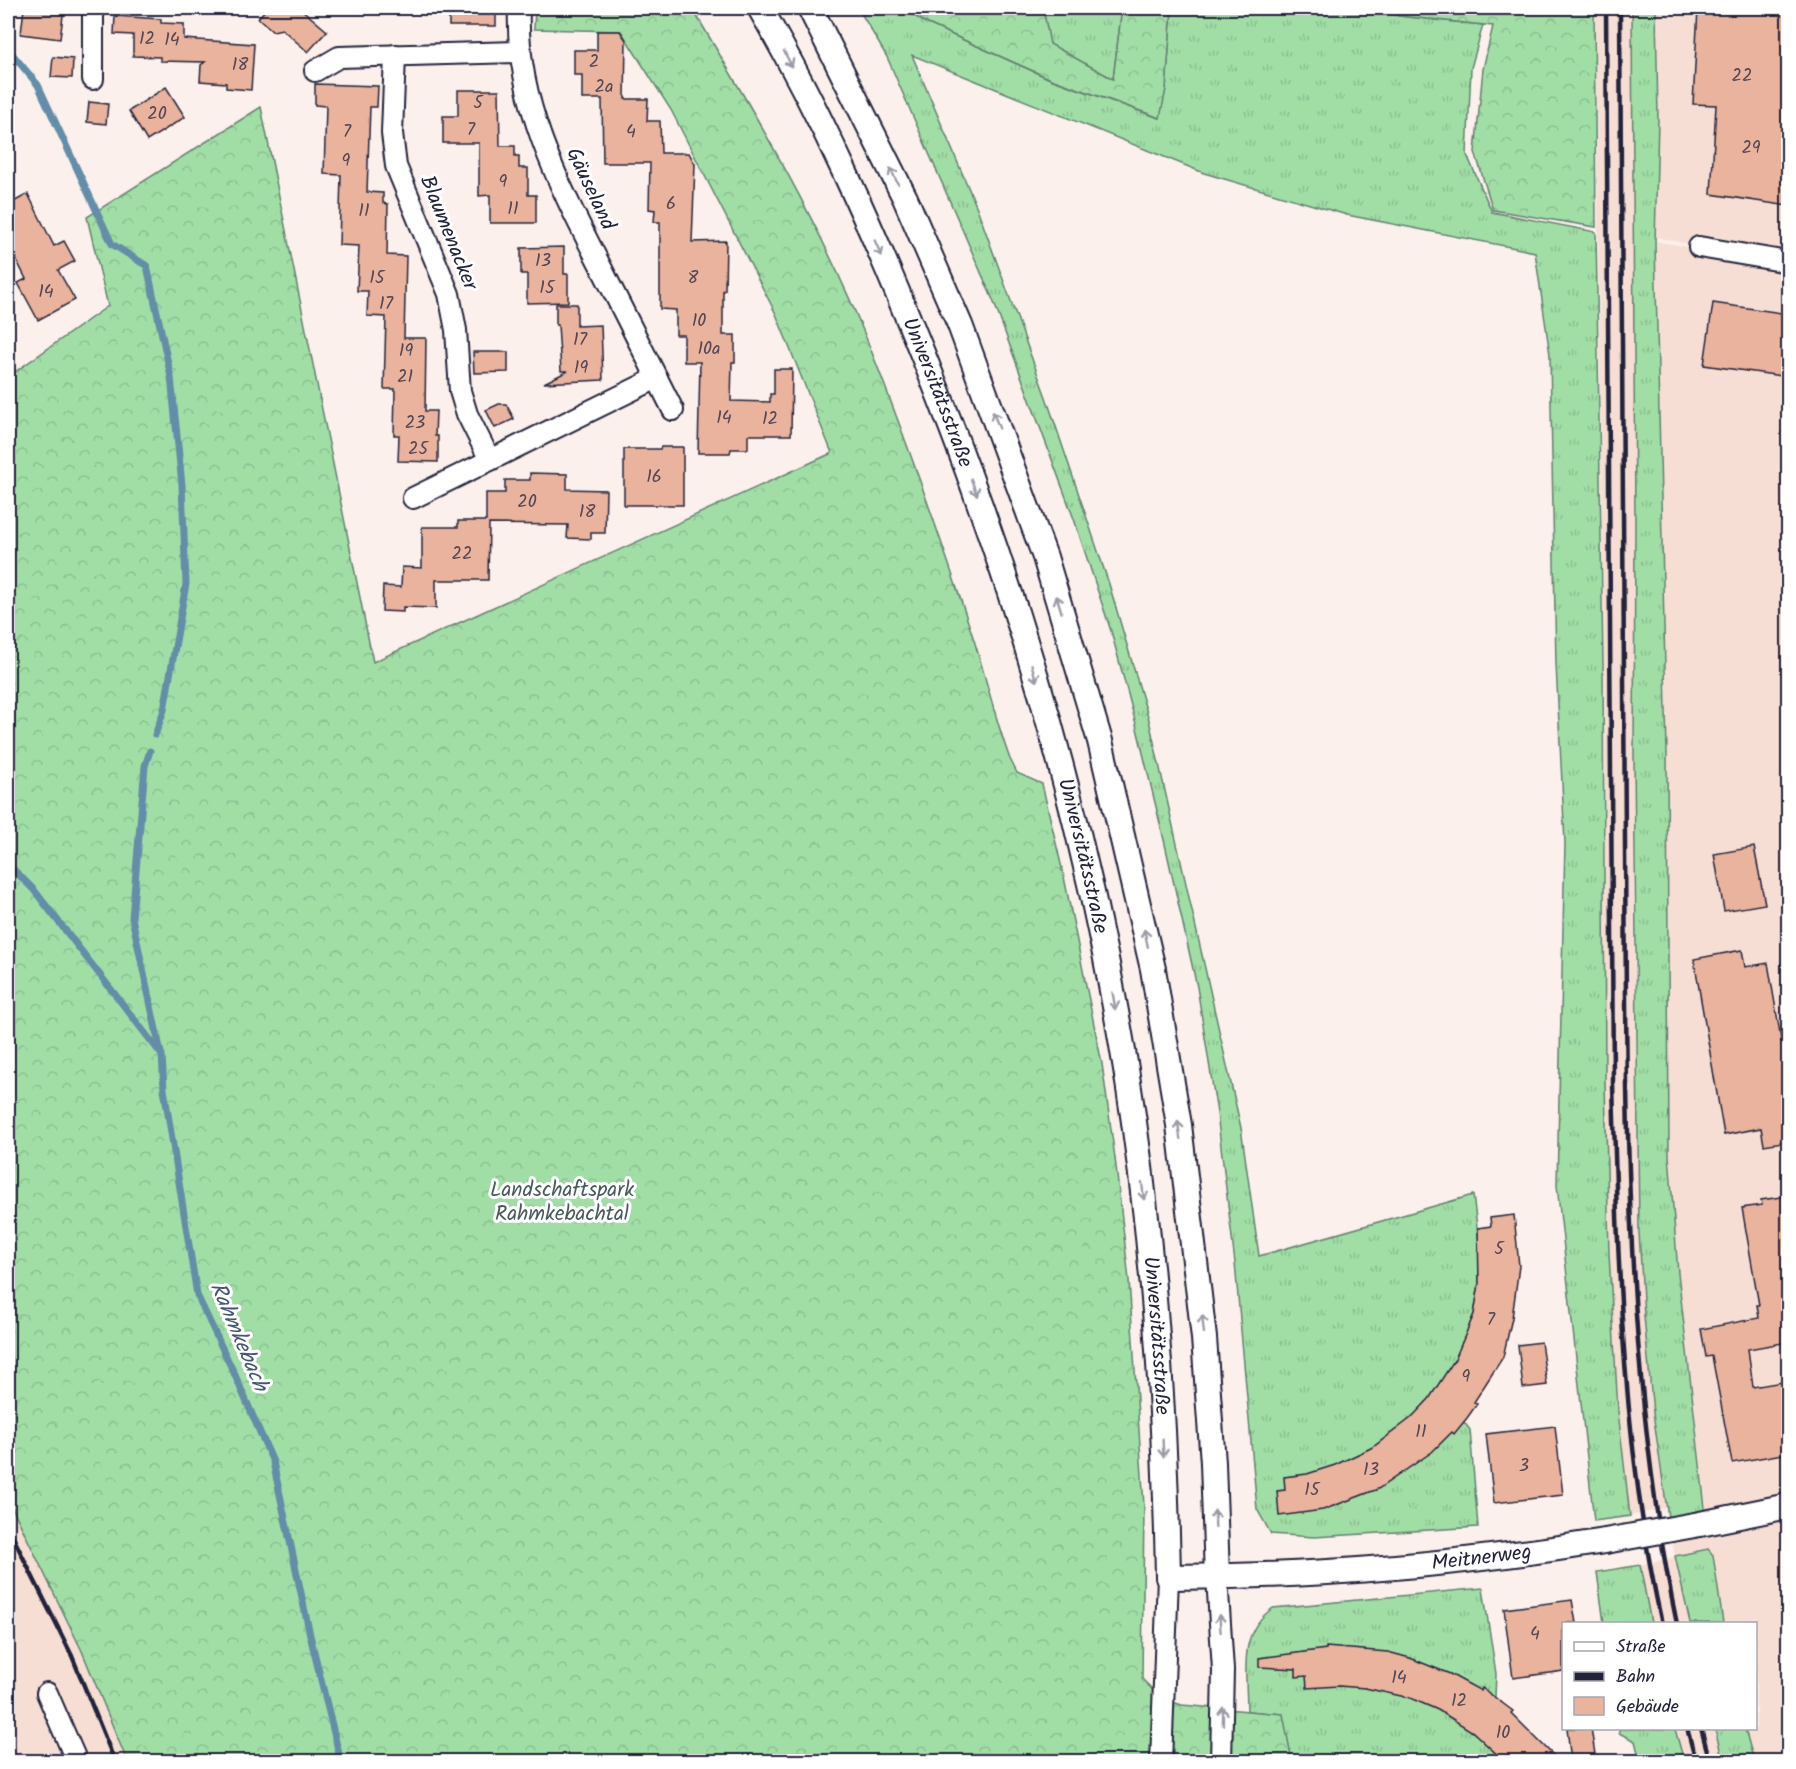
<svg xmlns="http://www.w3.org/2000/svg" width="1796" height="1769" viewBox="0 0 1796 1769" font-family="Kalam,sans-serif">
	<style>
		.built { fill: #f6ded4 }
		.grass { fill: url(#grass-tufts); stroke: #628070; stroke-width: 1.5 }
		.forest { fill: url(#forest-crowns); stroke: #628070; stroke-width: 1.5 }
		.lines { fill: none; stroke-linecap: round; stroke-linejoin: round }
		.stream { stroke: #638da8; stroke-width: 7 }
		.building { fill: #e9b39d; stroke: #22223b; stroke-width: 1.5 }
		.minor-casing { stroke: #22223b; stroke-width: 24 }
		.tertiary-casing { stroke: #22223b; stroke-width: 28 }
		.minor { stroke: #fff; stroke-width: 20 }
		.tertiary { stroke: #fff; stroke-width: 24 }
		.rail { stroke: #22223b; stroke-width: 4.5 }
		.tertiary-bridge-casing { stroke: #22223b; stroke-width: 28; stroke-linecap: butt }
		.tertiary-bridge { stroke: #fff; stroke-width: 24 }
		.oneway { stroke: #9c9ca7 }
		.labels { text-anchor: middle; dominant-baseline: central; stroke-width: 6; stroke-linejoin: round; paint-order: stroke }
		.number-label { font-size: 18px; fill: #544654 }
		.street-label { font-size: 21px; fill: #22223b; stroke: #fff }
		.park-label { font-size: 21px; fill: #485a5b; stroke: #fff }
		.water-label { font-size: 22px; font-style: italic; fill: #435772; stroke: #fff }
	</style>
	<defs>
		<pattern id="grass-tufts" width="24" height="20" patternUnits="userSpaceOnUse" patternTransform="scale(1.5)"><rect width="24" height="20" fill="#a1dea6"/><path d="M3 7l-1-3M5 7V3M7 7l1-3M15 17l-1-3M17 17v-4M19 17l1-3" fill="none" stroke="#8abe90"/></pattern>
		<pattern id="forest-crowns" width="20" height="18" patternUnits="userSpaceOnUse" patternTransform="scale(1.5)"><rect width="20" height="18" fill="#a1dea6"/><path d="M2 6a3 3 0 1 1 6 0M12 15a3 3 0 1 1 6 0" fill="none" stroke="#8abe90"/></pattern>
	</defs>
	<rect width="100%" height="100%" fill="#fbf0eb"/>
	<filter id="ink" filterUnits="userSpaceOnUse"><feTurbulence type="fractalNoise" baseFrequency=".0167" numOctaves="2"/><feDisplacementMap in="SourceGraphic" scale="12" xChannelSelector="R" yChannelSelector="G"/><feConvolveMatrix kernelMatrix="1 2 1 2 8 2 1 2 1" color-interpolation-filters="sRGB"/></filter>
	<g filter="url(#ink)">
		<!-- built -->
		<g class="built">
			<path d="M 1595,8 L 1632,8 L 1635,529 L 1634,906 L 1639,1245 L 1652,1413 L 1666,1508 L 1630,1516 L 1619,1411 L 1610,1278 L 1605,1073 L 1605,733 Z"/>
			<path d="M 1656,8 L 1788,8 L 1788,257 L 1695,245 L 1655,237 L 1658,104 Z"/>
			<path d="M 1655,241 L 1788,265 L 1788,1502 L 1707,1517 L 1678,1271 L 1669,1153 L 1667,717 Z"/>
			<path d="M 8,1465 L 133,1761 L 8,1761 Z"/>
			<path d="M 1788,1511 L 1788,1761 L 1684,1761 L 1676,1729 L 1756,1728 L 1756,1624 L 1651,1623 L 1640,1565 L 1675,1557 L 1671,1534 Z"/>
		</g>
		<!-- grass -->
		<g class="grass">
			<path d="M 858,8 L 902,8 L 926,23 L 1050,79 L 1159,118 L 1166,89 L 1172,8 L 1373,8 L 1399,16 L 1483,25 L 1471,68 L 1467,155 L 1492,212 L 1596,232 L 1603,663 L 1605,1082 L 1609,1254 L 1618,1411 L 1630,1516 L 1594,1521 L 1557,1185 L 1565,843 L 1556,664 L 1550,355 L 1535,252 L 1347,215 L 1204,173 L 912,55 L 977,208 L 1047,400 L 1109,584 L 1149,720 L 1241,1128 L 1259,1256 L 1473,1195 L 1480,1251 L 1479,1284 L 1474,1314 L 1460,1350 L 1444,1406 L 1464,1422 L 1470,1430 L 1478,1527 L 1314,1537 L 1271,1534 L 1257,1509 L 1235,1263 L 1217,1113 L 1197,987 L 1165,844 L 1136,724 L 1111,631 L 1074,519 L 993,300 L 887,57 Z"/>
			<path d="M 1043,8 L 1122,8 L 1113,79 L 1049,44 Z"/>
			<path d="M 1632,8 L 1656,8 L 1658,119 L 1655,244 L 1667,752 L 1669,1155 L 1678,1273 L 1706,1517 L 1669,1524 L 1653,1413 L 1644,1316 L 1639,1232 L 1634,756 L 1635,526 Z"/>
			<path d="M 1708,1549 L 1713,1555 L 1723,1623 L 1690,1623 L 1675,1556 Z"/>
			<path d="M 1640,1565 L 1651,1623 L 1604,1623 L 1597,1572 Z"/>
			<path d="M 1483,1588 L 1496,1674 L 1495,1697 L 1470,1729 L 1504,1761 L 1292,1761 L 1282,1714 L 1247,1711 C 1247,1672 1237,1633 1273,1608 Z"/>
			<path d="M 1619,1729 L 1675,1729 L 1684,1761 L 1640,1761 L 1635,1741 L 1619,1733 Z"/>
			<path d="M 1715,1729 L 1745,1729 L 1754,1761 L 1723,1761 Z"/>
		</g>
		<!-- forest -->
		<g class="forest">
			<path d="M 535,8 L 692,8 C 757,117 822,227 869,345 C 907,441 941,539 973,637 C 986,677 995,719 1010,759 L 1017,773 L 1042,784 L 1064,877 L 1102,1064 L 1115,1158 L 1129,1280 L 1144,1506 L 1142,1679 L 1162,1699 L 1182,1705 L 1283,1714 L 1292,1761 L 127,1761 L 82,1651 L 8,1499 L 8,377 L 108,306 L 87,217 L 261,107 L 373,662 L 832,453 L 776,314 L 671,110 L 621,31 L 534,29 Z"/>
			<path d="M 902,8 L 1043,8 L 1050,44 L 1113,79 L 1122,8 L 1172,8 L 1166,89 L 1160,118 L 1051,79 L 926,23 Z"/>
			<path d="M 1373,8 L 1594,8 L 1596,227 L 1493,210 L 1475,152 L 1483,69 L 1493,26 L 1399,16 Z"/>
		</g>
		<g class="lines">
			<!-- stream -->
			<g class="stream">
				<path d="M 8,49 L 38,85 L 112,244 L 147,266 L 171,377 L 182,485 L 186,584 L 164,710 L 155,735"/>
				<path d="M 150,751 L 145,766 L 132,918 L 161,1053"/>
				<path d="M 8,864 L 34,890 L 162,1055 L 164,1089 L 197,1295 L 234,1373 L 273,1462 L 310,1635 L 341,1762"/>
			</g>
		</g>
		<!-- building -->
		<g class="building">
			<path d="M 24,8 L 64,8 L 60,39 L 21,34 Z"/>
			<path d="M 267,8 L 300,8 L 327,31 L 308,52 L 282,29 L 273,31 L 258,18 Z"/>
			<rect x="449" y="8" width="47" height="18"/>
			<path d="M 1698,8 L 1788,8 L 1788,206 L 1711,194 L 1716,105 L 1693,104 Z"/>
			<path d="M 115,16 L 161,19 L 161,23 L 184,24 L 184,39 L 254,44 L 251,90 L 226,88 L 226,83 L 200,81 L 201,65 L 205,62 L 160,61 L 160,57 L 133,56 L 133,35 L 114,34 Z"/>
			<path d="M 597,31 L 620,31 L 626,40 L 625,99 L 648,99 L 647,121 L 660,121 L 661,153 L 689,153 L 695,164 L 692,242 L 726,241 L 725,290 L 723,290 L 723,335 L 735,335 L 735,362 L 732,362 L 731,401 L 770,402 L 770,394 L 774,394 L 774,369 L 792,369 L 791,435 L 748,435 L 748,449 L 731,449 L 730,453 L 698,453 L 700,362 L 684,362 L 684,335 L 676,335 L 676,310 L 660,309 L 660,222 L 654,222 L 655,210 L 649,209 L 650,163 L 603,163 L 602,99 L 582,99 L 582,75 L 574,75 L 574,50 L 597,50 Z"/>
			<path d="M 53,57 L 73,59 L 72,78 L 51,77 Z"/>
			<path d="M 315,84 L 378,86 L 377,107 L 370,107 L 367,192 L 383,193 L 383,203 L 388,204 L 387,255 L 406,256 L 404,338 L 426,338 L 425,411 L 436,411 L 435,436 L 438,436 L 438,462 L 398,461 L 399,435 L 394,435 L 395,389 L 384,389 L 386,317 L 367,316 L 368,291 L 357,291 L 359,246 L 339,245 L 341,175 L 324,174 L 326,106 L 315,105 Z"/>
			<path d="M 166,87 L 185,117 L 147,141 L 129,111 Z"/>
			<path d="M 458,90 L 499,90 L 500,146 L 515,146 L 515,156 L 519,156 L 519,168 L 528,168 L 528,195 L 536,195 L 536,223 L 490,223 L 490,195 L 479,196 L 479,143 L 443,143 L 443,116 L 458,116 Z"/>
			<path d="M 89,102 L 108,104 L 106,124 L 87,122 Z"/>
			<path d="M 28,194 L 54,246 L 64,241 L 75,261 L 58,270 L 75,300 L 38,320 L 18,283 L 26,279 L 8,243 L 8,205 Z"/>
			<path d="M 564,247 L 564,274 L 568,274 L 568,302 L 527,303 L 527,274 L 521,274 L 521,248 Z"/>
			<path d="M 1713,303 L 1788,314 L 1788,377 L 1704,365 Z"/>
			<path d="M 556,304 L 577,304 L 577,326 L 601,325 L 603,380 L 544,383 L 568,371 L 561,371 L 558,325 L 556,325 Z"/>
			<path d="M 473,352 L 508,352 L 508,372 L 474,373 Z"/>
			<path d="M 499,404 L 506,404 L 514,419 L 495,428 L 486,410 Z"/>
			<path d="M 661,447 L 683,447 L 683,505 L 624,505 L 624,449 L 660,449 Z"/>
			<path d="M 530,473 L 567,474 L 567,489 L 606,490 L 605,533 L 591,533 L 591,539 L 567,538 L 568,525 L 489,524 L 488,580 L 436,580 L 436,608 L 403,607 L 403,612 L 382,611 L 383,586 L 401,587 L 402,567 L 422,568 L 422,527 L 458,527 L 458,521 L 486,521 L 486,493 L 505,493 L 505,480 L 530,480 Z"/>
			<path d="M 1754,847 L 1765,904 L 1724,911 L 1714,854 Z"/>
			<path d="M 1742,950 L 1745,967 L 1768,963 L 1788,1080 L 1788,1141 L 1764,1145 L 1761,1128 L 1724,1135 L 1694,959 Z"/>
			<path d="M 1788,1196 L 1788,1342 L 1748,1349 L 1753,1387 L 1788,1381 L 1788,1453 L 1732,1463 L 1712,1356 L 1706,1357 L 1701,1329 L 1759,1318 L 1757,1305 L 1759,1305 L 1742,1208 L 1762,1205 L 1761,1200 Z"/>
			<path d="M 1514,1215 L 1519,1266 L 1512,1318 L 1503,1357 L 1474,1402 L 1477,1404 L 1467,1418 L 1454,1434 L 1452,1432 L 1432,1452 L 1378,1489 L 1323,1510 L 1279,1516 L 1277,1491 L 1285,1490 L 1284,1477 L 1307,1474 L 1335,1465 L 1373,1447 L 1411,1418 L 1429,1399 L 1455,1359 L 1474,1314 L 1479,1284 L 1478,1228 L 1491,1226 L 1490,1218 Z"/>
			<path d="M 1541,1342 L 1547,1385 L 1523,1388 L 1518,1345 Z"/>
			<path d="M 1555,1426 L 1563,1495 L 1494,1503 L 1486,1434 Z"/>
			<path d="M 1572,1600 L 1576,1623 L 1563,1623 L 1563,1671 L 1513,1678 L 1504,1609 Z"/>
			<path d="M 1326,1647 L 1388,1652 L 1410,1658 L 1450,1674 L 1481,1691 L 1482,1688 L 1513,1711 L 1511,1713 L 1559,1761 L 1504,1761 L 1473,1732 L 1438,1710 L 1410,1698 L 1365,1688 L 1339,1686 L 1307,1688 L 1306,1676 L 1296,1677 L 1296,1669 L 1259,1667 L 1259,1658 L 1326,1649 Z"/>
			<path d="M 1567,1728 L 1591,1728 L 1596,1761 L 1571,1761 Z"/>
		</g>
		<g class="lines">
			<!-- minor casing -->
			<g class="minor-casing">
				<g id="minor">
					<path d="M 93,8 L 93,79"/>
					<path d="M 519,8 C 515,101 559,185 601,267 C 625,314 649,362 673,410"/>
					<path d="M 395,55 L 392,133 L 396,166 L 449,294 L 456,330 L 460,391 L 467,414 L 490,460"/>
					<path d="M 315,71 L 339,57 L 520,52"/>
					<path d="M 1699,247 L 1788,262"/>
					<path d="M 413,498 L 657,378"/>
					<path d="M 1217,1577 L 1223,1670 L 1221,1762"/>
					<path d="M 47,1693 L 77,1762"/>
					<path d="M 1161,1762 L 1168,1577"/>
				</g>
			</g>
			<!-- tertiary casing -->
			<g class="tertiary-casing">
				<g id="tertiary">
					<path id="s1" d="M 760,8 C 823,117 874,233 921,350 C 1015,581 1086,823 1126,1069 C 1153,1237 1165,1407 1168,1577 C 1314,1577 1461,1564 1605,1541"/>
					<path d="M 810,8 L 905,198 L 960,325 L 1045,557 L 1100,741 L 1153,969 L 1179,1125 L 1204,1338 L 1213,1463 L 1217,1577"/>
					<path d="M 1700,1524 L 1788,1506"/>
				</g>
			</g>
			<!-- minor -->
			<use href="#minor" class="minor"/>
			<!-- tertiary -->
			<use href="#tertiary" class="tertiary"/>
			<!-- rail -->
			<g class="rail">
				<path d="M 1606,8 L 1613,1083 C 1618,1264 1622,1446 1662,1624"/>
				<path d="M 1620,8 C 1622,287 1624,566 1625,846 C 1627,1106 1623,1368 1677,1624"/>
				<path d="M 8,1527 L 72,1656 L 115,1762"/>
				<path d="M 1687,1728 L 1696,1762"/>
				<path d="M 1701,1728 L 1710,1762"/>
			</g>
			<!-- tertiary-bridge casing -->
			<g class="tertiary-bridge-casing">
				<path id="tertiary-bridge" d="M 1605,1541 L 1700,1524"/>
			</g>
			<!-- tertiary-bridge -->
			<use href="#tertiary-bridge" class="tertiary-bridge"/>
		</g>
		<!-- one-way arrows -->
		<defs><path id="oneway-shaft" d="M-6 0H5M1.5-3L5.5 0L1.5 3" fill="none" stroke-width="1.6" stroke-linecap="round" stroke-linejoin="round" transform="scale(1.5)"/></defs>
		<g class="oneway">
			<use href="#oneway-shaft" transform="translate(788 59) rotate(63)"/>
			<use href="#oneway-shaft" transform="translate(894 176) rotate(-116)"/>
			<use href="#oneway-shaft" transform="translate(878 248) rotate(66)"/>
			<use href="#oneway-shaft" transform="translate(996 420) rotate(-111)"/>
			<use href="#oneway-shaft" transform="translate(974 487) rotate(69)"/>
			<use href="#oneway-shaft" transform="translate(1059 604) rotate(-107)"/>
			<use href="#oneway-shaft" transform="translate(1034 673) rotate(74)"/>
			<use href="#oneway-shaft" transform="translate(1146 938) rotate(-102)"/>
			<use href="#oneway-shaft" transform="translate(1114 1001) rotate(80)"/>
			<use href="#oneway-shaft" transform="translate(1179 1130) rotate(-98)"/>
			<use href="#oneway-shaft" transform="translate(1143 1191) rotate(83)"/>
			<use href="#oneway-shaft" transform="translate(1203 1324) rotate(-96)"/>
			<use href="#oneway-shaft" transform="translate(1163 1448) rotate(87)"/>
			<use href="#oneway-shaft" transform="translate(1215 1519) rotate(-92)"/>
			<use href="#oneway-shaft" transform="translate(1220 1623) rotate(-94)"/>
			<use href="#oneway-shaft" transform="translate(1223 1716) rotate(-89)"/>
		</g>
	</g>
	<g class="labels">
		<!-- number labels -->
		<g class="number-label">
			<text x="147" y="39">12</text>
			<text x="172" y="40">14</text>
			<text x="594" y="62">2</text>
			<text x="240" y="65">18</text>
			<text x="1742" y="76">22</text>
			<text x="604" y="87">2a</text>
			<text x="478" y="103">5</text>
			<text x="157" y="114">20</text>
			<text x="471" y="130">7</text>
			<text x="347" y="132">7</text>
			<text x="631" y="132">4</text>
			<text x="1751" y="148">29</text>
			<text x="346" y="161">9</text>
			<text x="503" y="182">9</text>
			<text x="671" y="204">6</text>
			<text x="513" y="209">11</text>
			<text x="364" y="211">11</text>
			<text x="543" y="261">13</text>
			<text x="377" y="278">15</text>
			<text x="693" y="278">8</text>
			<text x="547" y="288">15</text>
			<text x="46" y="292">14</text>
			<text x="386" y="304">17</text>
			<text x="699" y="321">10</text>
			<text x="580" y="340">17</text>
			<text x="709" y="349">10a</text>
			<text x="406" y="351">19</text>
			<text x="581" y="368">19</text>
			<text x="405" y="377">21</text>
			<text x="724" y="418">14</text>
			<text x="770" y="419">12</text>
			<text x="415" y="423">23</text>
			<text x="418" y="449">25</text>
			<text x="654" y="477">16</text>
			<text x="527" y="502">20</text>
			<text x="587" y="512">18</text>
			<text x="462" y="554">22</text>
			<text x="1499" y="1249">5</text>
			<text x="1491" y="1320">7</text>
			<text x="1466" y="1377">9</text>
			<text x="1421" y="1432">11</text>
			<text x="1524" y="1466">3</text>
			<text x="1371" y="1470">13</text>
			<text x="1312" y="1490">15</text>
			<text x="1535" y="1634">4</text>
			<text x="1399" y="1678">14</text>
			<text x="1459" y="1701">12</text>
			<text x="1503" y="1733">10</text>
		</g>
		<!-- street labels -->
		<g class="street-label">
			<text transform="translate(590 189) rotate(65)">Gäuseland</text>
			<text transform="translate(448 233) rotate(68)">Blaumenacker</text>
			<text stroke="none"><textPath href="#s1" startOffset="424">Universitätsstraße</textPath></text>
			<text stroke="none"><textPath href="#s1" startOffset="910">Universitätsstraße</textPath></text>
			<text stroke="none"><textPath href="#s1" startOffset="1396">Universitätsstraße</textPath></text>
			<text stroke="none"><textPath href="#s1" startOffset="1952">Meitnerweg</textPath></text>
		</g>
		<!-- park labels -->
		<g class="park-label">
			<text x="562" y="1190">Landschaftspark<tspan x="562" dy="24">Rahmkebachtal</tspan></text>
		</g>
		<!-- water labels -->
		<g class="water-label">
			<text transform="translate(238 1337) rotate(67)">Rahmkebach</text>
		</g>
	</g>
	<!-- margin -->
	<rect width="1796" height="1769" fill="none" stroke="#fff" stroke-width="30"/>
	<rect x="15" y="15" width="1766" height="1739" fill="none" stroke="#22223b" stroke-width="2" filter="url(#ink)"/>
	<!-- legend -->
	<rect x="1562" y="1622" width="195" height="108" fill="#ffffff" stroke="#a7a7b1" stroke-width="1.5"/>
	<rect x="1574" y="1642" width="30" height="9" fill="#ffffff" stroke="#a7a7b1" stroke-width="1.5"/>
	<text x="1616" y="1652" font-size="18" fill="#22223b">Straße</text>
	<rect x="1574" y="1672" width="30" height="9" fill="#22223b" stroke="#a7a7b1" stroke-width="1.5"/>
	<text x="1616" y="1682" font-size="18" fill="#22223b">Bahn</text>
	<rect x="1574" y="1697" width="30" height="18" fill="#e9b39d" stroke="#a7a7b1" stroke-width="1.5"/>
	<text x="1616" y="1712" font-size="18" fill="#22223b">Gebäude</text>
</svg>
